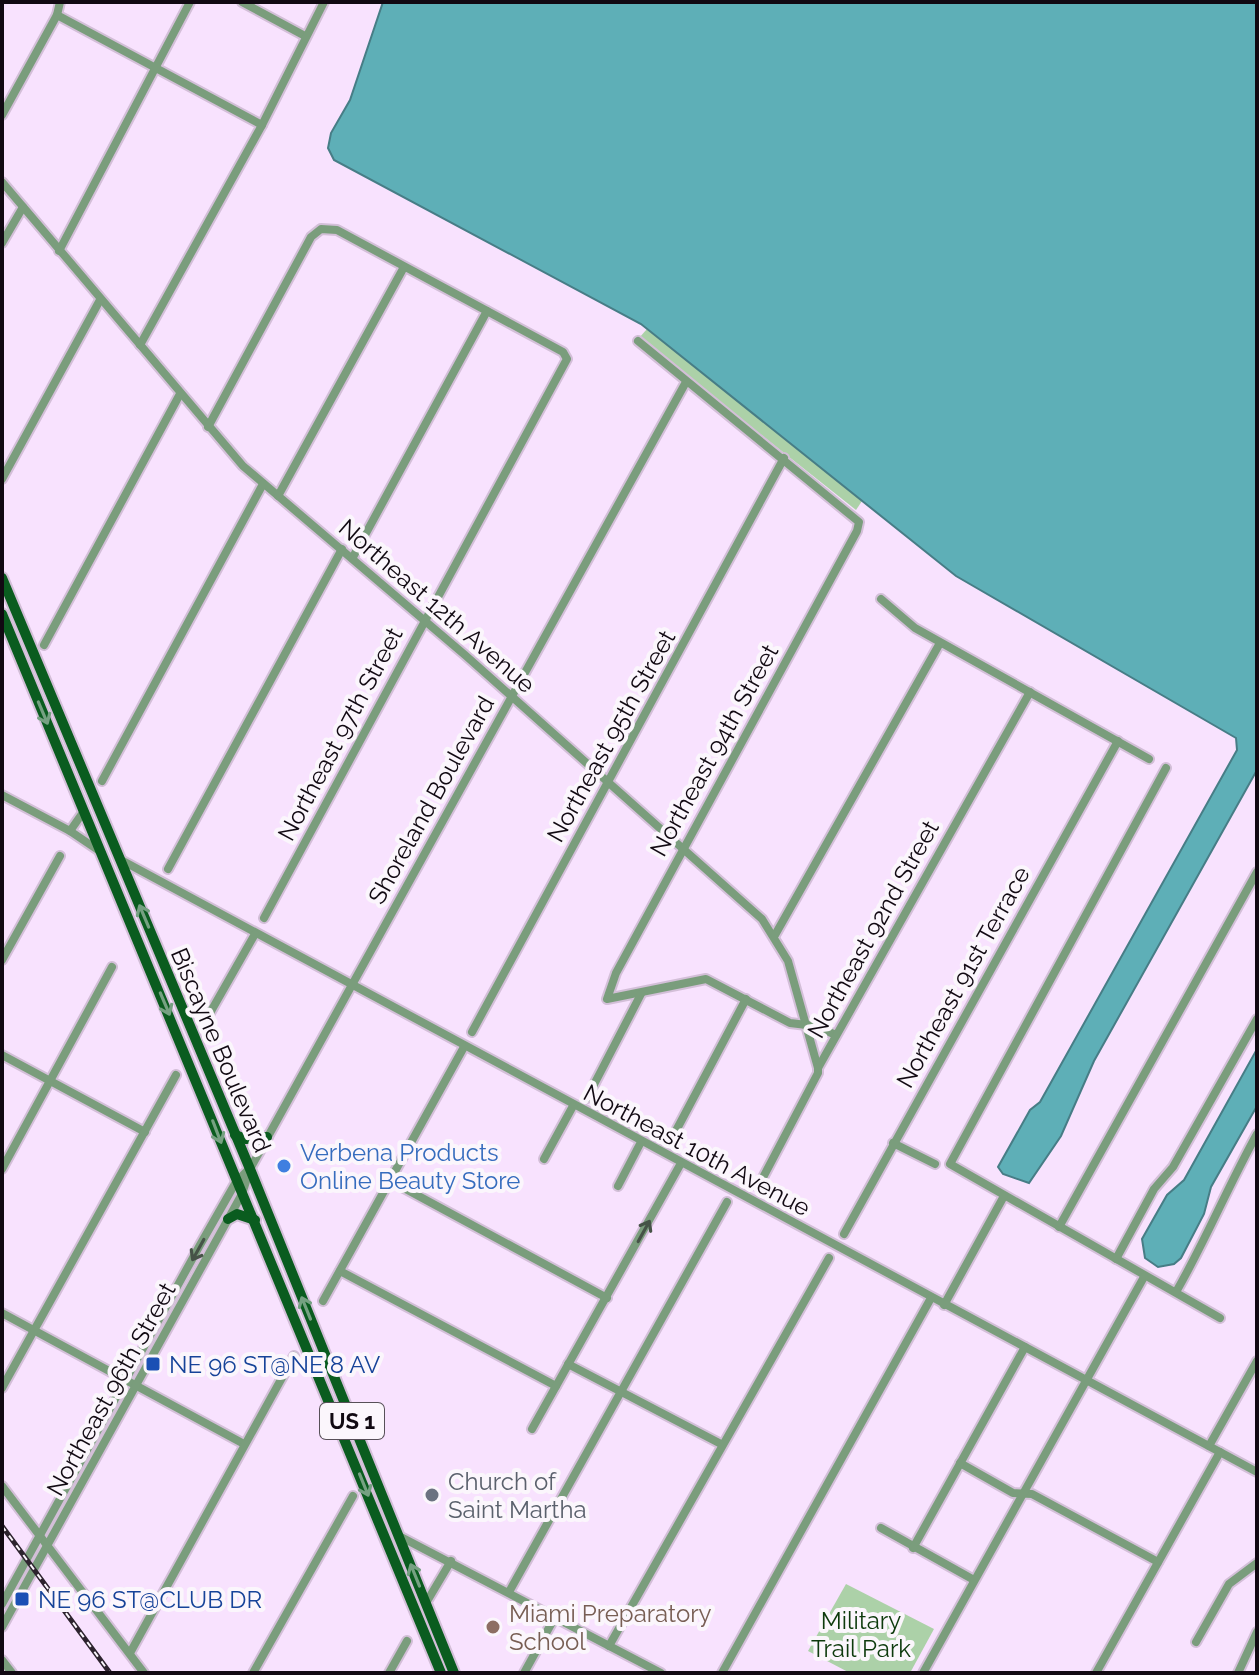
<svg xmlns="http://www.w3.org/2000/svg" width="1259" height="1675" viewBox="0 0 1259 1675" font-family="Raleway,sans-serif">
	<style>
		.green { fill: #acd1a8 }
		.water { fill: #5eafb7; stroke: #477d86; stroke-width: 2 }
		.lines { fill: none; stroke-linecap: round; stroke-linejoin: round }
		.minor-casing { stroke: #d3bfd8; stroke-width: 12 }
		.major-casing { stroke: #d3bfd8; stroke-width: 14 }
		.minor { stroke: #7a9d7c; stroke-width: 8 }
		.major { stroke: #0a5c1f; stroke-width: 10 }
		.rail-casing { stroke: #2d232e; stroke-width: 5 }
		.rail { stroke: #fbf6fc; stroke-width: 2; stroke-dasharray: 6; stroke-linecap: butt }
		.oneway { stroke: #76a182 }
		.oneway2 { stroke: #465347 }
		.shop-dot { fill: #3f7fe0; stroke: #fbf6fc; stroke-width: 3 }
		.transit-dot { fill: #1a4fb4; stroke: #fbf6fc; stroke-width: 3 }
		.worship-dot { fill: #6b7280; stroke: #fbf6fc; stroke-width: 3 }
		.education-dot { fill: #8d6e63; stroke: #fbf6fc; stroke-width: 3 }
		.labels { text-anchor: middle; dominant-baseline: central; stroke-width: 8; stroke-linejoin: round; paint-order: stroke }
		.shield { fill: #fbf6fc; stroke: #575058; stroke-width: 2 }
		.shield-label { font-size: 22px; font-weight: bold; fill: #110912 }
		.street-label { font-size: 24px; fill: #110912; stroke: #fbf6fc }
		.shop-label { font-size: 24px; fill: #366cbe; stroke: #fbf6fc; text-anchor: start }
		.transit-label { font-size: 24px; fill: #164399; stroke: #fbf6fc; text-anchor: start }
		.worship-label { font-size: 24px; fill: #5b616d; stroke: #fbf6fc; text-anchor: start }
		.education-label { font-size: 24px; fill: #785e54; stroke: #fbf6fc; text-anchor: start }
		.park-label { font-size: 24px; fill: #0d3a0c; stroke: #fbf6fc }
	</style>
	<rect width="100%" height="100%" fill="#f8e2fe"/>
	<!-- green -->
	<g class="green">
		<path d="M 647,329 L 862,501 L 856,510 L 639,338 Z"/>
		<path d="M 846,1584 L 934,1629 L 910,1673 L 850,1673 L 808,1651 Z"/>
	</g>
	<!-- water -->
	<g class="water">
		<path d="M 383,2 L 1257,2 L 1257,770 L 1094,1061 L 1061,1136 L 1029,1183 L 1003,1174 L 998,1167 L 1030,1110 L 1040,1102 L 1237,750 L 1236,738 L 956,576 L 641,324 L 334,160 L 328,148 L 331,133 L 350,100 Z"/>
		<path d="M 1257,1049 L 1257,1106 L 1211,1187 L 1204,1214 L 1181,1258 L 1174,1264 L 1158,1267 L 1145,1258 L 1142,1239 L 1167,1195 L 1184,1180 Z"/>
	</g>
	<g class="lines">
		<!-- minor casing -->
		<g class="minor-casing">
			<g id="minor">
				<path d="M 242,2 L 305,36"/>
				<path d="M 57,15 L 262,125"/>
				<path d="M 2,115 L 57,15 L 60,2"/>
				<path d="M 2,182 L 243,466 L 465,655 L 762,919 L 788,961 L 818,1068"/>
				<path d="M 2,243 L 23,207"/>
				<path d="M 59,251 L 190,2"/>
				<path d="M 638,341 L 859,522 L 857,531 L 616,973 L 607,999 L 706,979 L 790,1023 L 815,1026 L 836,1035"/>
				<path d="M 140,345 L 262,125 L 324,2"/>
				<path d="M 208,427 L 311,237 L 321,229 L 337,230 L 563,352 L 567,359 L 264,918"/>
				<path d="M 2,479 L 100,300"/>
				<path d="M 278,496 L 404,267"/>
				<path d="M 353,557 L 487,311"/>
				<path d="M 881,599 L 915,628 L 1149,759"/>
				<path d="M 44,645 L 180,394"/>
				<path d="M 1166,768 L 950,1164 L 1220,1318"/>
				<path d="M 102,781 L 263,484"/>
				<path d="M 2,795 L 70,831 L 101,852"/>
				<path d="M 70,831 L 84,811"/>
				<path d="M 121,860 L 1257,1472"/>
				<path d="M 168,869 L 342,549"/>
				<path d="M 775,935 L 940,643"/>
				<path d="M 2,960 L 60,856"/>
				<path d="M 206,1020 L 255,934"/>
				<path d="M 472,1032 L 784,458"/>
				<path d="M 2,1055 L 145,1132"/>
				<path d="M 587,1098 L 641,994"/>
				<path d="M 670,1142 L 746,999"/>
				<path d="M 893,1143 L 935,1164"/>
				<path d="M 544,1159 L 573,1106"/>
				<path d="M 2,1169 L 112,967"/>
				<path d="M 389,1180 L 607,1298"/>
				<path d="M 618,1186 L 641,1142"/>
				<path d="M 758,1187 L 818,1073 L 818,1068 L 1030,692"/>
				<path d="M 1059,1227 L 1257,872"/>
				<path d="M 844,1234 L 1118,741"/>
				<path d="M 1116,1259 L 1154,1189 L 1173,1167 L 1257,1019"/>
				<path d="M 340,1271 L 556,1386"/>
				<path d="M 1176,1292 C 1206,1240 1228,1186 1257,1134"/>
				<path d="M 323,1301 L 464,1047"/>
				<path d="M 944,1305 L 1004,1196"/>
				<path d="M 2,1313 L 244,1444"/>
				<path d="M 568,1364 L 721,1444"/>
				<path d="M 2,1388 L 176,1075"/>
				<path d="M 532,1429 L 680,1165"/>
				<path d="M 1209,1446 L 1257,1361"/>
				<path d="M 960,1463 L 1013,1493 L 1032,1494 L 1158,1562"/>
				<path d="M 2,1486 L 144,1673"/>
				<path d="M 881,1528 L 974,1580"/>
				<path d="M 399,1536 L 661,1673"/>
				<path d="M 913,1548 L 1025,1347"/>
				<path d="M 509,1592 L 727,1202"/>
				<path d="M 426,1603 L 451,1561"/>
				<path d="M 2,1604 L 200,1245 L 236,1182 L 249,1169"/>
				<path d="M 2,1627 L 242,1194 L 250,1169 L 686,382"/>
				<path d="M 1196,1642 L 1229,1584 L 1257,1563"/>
				<path d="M 609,1646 L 829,1258"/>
				<path d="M 130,1653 L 294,1356"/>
				<path d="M 2,1660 L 12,1673"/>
				<path d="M 253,1673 L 353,1496"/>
				<path d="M 389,1673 L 407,1641"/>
				<path d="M 524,1673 L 555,1617"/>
				<path d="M 722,1673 L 931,1298"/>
				<path d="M 923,1673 L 1144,1277"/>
				<path d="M 1096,1673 L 1220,1452"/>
				<path d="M 1238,1673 L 1257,1632"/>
			</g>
		</g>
		<!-- major casing -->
		<g class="major-casing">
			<g id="major">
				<path d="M 2,578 L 250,1169 L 454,1673"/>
				<path d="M 2,614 L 441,1673"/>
				<path d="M 235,1135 L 246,1139 L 267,1137"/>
				<path d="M 228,1219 L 237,1214 L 255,1220"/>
			</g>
		</g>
		<!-- minor -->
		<use href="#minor" class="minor"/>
		<!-- major -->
		<use href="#major" class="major"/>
		<!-- rail casing -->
		<g class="rail-casing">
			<path id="rail" d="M 2,1526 L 110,1673"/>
		</g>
		<!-- rail -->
		<use href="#rail" class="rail"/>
	</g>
	<!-- one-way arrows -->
	<defs><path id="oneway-shaft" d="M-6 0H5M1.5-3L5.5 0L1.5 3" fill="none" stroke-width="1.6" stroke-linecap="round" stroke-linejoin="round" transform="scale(2)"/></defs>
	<g class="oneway">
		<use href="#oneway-shaft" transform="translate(43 713) rotate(67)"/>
		<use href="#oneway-shaft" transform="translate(144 916) rotate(-113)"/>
		<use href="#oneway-shaft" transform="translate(165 1004) rotate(67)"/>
		<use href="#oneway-shaft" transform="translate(217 1132) rotate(69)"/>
		<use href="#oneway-shaft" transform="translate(306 1308) rotate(-112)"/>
		<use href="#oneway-shaft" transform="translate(364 1485) rotate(68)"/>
		<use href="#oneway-shaft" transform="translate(415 1575) rotate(-112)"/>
	</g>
	<g class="oneway2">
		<use href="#oneway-shaft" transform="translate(644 1231) rotate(-61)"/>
		<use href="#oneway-shaft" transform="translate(198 1250) rotate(119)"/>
	</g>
	<!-- markers -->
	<circle class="shop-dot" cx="284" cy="1166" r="8"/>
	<g class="transit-dot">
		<rect x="145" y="1356" width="16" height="16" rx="4"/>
		<rect x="14" y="1591" width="16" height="16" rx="4"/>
	</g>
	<circle class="worship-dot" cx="432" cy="1495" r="8"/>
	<circle class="education-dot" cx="493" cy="1627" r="8"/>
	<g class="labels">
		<!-- shield labels -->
		<rect class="shield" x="320" y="1403" width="64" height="36" rx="6"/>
		<g class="shield-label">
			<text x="352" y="1421">US 1</text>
		</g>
		<!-- street labels -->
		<g class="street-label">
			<text transform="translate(437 606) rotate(41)">Northeast 12th Avenue</text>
			<text transform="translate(340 734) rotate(-62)">Northeast 97th Street</text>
			<text transform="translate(611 736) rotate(-61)">Northeast 95th Street</text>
			<text transform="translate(714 750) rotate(-61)">Northeast 94th Street</text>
			<text transform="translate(431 800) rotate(-61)">Shoreland Boulevard</text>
			<text transform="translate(873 929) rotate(-61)">Northeast 92nd Street</text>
			<text transform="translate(963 977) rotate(-61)">Northeast 91st Terrace</text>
			<text transform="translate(221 1050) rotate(67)">Biscayne Boulevard</text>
			<text transform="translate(697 1150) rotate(28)">Northeast 10th Avenue</text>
			<text transform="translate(111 1389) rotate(-61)">Northeast 96th Street</text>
		</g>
		<!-- shop labels -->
		<g class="shop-label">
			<text x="300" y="1152">Verbena Products<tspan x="300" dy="28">Online Beauty Store</tspan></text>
		</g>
		<!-- transit labels -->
		<g class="transit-label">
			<text x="169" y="1364">NE 96 ST@NE 8 AV</text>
			<text x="38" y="1599">NE 96 ST@CLUB DR</text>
		</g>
		<!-- worship labels -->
		<g class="worship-label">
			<text x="448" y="1481">Church of<tspan x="448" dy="28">Saint Martha</tspan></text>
		</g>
		<!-- education labels -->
		<g class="education-label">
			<text x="509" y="1613">Miami Preparatory<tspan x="509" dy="28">School</tspan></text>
		</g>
		<!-- park labels -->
		<g class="park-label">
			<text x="861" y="1620">Military<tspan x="861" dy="28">Trail Park</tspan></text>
		</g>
	</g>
	<!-- border -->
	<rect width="1259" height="1675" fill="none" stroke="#110912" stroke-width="8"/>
</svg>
